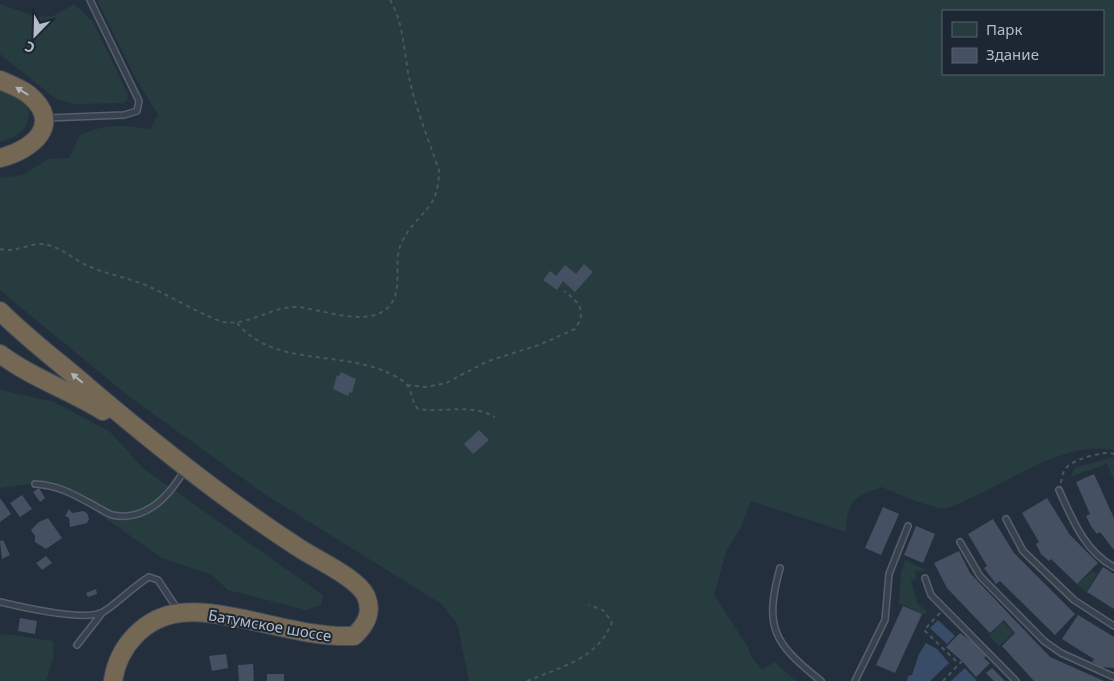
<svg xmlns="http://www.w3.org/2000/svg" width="1114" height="681" viewBox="0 0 1114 681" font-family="'Noto Sans',sans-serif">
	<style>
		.green { fill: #263c3f; fill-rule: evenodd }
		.water { fill: #394c67 }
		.building { fill: #455162 }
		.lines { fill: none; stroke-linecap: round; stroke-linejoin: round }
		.lane-casing { stroke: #565f6c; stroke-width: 8 }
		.highway-casing { stroke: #434c59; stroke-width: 20 }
		.path { stroke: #44595c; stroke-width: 2; stroke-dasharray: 4 4; stroke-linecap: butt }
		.lane { stroke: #38414e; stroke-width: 5 }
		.highway { stroke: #746855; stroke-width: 18 }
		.oneway { fill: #aeb4bd }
		.labels { text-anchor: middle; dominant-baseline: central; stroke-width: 4; stroke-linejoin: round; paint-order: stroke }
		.street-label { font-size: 15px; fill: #b4bcc9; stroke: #1d2633 }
	</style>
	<rect width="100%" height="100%" fill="#242f3e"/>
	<!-- green -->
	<g class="green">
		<path d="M 97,0 L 1114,0 L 1114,450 C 1065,440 1012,481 968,499 C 962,502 954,506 947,508 C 935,510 895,493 882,487 C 853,497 847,501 846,532 L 751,501 L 740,529 L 727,549 L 714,595 L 748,647 L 751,656 L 762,670 L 774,662 L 796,681 L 469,681 L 457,623 L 440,603 L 266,495 L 127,395 L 0,290 L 0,178 L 23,175 L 48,159 L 69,158 L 80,135 C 107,123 121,125 150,129 L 158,115 L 135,77 ZM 943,11 L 1103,11 L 1103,74 L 943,74 Z"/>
		<path d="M 0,4 L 37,17 L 53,16 L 74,4 L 93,22 L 128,94 L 127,100 L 123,103 L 75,104 L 56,99 L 0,54 Z"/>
		<path d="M 0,85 L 19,98 L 29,110 C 29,131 18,136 0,142 Z"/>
		<path d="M 0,390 L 54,402 L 109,431 L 144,469 L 323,595 L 321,605 L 306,610 L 228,590 L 212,575 L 162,558 L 52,481 L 0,488 Z"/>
		<path d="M 1114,457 L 1114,481 L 1107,464 L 1072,476 L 1074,468 Z"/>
		<path d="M 905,560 L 926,570 L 915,572 L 916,579 L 911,580 L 917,603 L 927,612 L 925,615 L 899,603 L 901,574 Z"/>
		<path d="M 1093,571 L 1097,574 L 1086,592 L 1077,584 Z"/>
		<path d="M 1003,622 L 1014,633 L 999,646 L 989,636 Z"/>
		<path d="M 6,634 L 53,641 L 54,656 L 46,681 L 0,681 L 0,635 Z"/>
	</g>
	<!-- water -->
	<g class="water">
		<path d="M 938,620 L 955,636 L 947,644 L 930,628 Z"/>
		<path d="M 926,643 L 937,649 L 949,663 L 930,681 L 907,681 L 908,676 L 912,675 L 919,654 Z"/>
		<path d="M 965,668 L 977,681 L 951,681 Z"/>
	</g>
	<!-- building -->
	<g class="building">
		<path d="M 584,264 L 593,272 L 575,292 L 563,281 L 557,290 L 543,280 L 550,271 L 556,276 L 565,265 L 576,274 Z"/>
		<path d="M 341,372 L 356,379 L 352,393 L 350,392 L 348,396 L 333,389 L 337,375 L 339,376 Z"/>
		<path d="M 479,430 L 489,440 L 473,454 L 464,444 Z"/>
		<path d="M 1094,474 L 1114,518 L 1114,550 L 1100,532 L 1097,534 L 1091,526 L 1086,516 L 1090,514 L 1076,482 Z"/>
		<path d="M 39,488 L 45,498 L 40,502 L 33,492 Z"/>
		<path d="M 22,495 L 32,509 L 20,517 L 10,503 Z"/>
		<path d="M 0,498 L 11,514 L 0,522 Z"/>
		<path d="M 1047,498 L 1070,535 L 1098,563 L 1077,584 L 1051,559 L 1049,561 L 1041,554 L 1036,544 L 1039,542 L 1022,513 Z"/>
		<path d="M 883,507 L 899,514 L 881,555 L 865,548 Z"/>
		<path d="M 69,509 L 72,513 L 83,511 L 87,513 L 89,519 L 87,523 L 70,527 L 69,518 L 65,516 Z"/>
		<path d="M 48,518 L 62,538 L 46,549 L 35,542 L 35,536 L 31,530 L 39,522 Z"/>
		<path d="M 993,519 L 1014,553 L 1075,614 L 1055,635 L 1000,581 L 996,584 L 984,568 L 987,566 L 968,534 Z"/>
		<path d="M 916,526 L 935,534 L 923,563 L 904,555 Z"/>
		<path d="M 3,540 L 10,555 L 2,559 L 0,541 Z"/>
		<path d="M 959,551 L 970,573 L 1050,657 L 1104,681 L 1034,681 L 1002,646 L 1015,633 L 1004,620 L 990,633 L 947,588 L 934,563 Z"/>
		<path d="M 46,556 L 52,563 L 42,570 L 36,563 Z"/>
		<path d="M 1103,567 L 1114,574 L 1114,609 L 1087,592 Z"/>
		<path d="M 96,589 L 97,594 L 88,597 L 86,593 Z"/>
		<path d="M 903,606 L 922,614 L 895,673 L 876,665 Z"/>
		<path d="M 1078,615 L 1114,637 L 1114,668 L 1101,667 L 1092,662 L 1094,659 L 1062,639 Z"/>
		<path d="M 20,618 L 37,621 L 35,634 L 18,631 Z"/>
		<path d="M 960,633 L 982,649 L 980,650 L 986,656 L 984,658 L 990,663 L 976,677 L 962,661 L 946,647 Z"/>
		<path d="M 226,654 L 228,668 L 212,671 L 209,656 Z"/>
		<path d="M 253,664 L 254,681 L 239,681 L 238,665 Z"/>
		<path d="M 992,668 L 1005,681 L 994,681 L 986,673 Z"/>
		<rect x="267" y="674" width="17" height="7"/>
	</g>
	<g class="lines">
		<!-- lane casing -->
		<g class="lane-casing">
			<g id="lane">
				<path d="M 47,118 L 124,115 L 137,111 L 139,101 L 90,0"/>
				<path d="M 35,484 C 58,485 75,495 95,506 C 101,509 107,513 112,515 C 146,522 170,495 185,469"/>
				<path d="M 1059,490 C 1072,518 1084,551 1114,567"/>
				<path d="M 1006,519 L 1023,551 L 1074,600 L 1114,626"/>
				<path d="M 960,542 L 980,576 L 1044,641 L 1061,653 L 1114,677"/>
				<path d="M 780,568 C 764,627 773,643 821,681"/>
				<path d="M 925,578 L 931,595 L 1016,681"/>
				<path d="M 0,602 C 21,607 84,622 103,612 C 117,604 132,587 149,577 L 158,580 L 178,610"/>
				<path d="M 77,645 L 102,613"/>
				<path d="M 855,681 L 885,620 L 889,574 L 908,526"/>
			</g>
		</g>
		<!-- highway casing -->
		<g class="highway-casing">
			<g id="highway">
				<path d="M 0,80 C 9,84 20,88 28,94 C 65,124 32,150 0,158"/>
				<path d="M 0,311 C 28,339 59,362 89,388 C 155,444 222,498 296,546 C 313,558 357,577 366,596 C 373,613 366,625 354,636 C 318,637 284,628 249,620 C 227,616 202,610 180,613 C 145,617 118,646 113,681"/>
				<path d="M 0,354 C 32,378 69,390 103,411"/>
			</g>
		</g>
		<!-- path -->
		<g class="path">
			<path d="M 0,249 C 18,254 33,239 51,246 C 64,250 75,260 88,266 C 108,275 132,278 152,288 C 170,296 207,318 224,322 C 249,326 272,306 297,307 C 320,309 359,324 380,313 C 409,298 390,265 402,242 C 417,211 439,212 439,170 C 429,141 417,112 410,82 C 404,56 404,22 390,0"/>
			<path d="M 237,323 C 273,366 336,351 384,371 C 391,374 401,378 407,385 C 412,391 411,401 418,409 C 444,413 470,403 495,417"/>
			<path d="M 407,385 L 426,387 L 446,383 L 488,361 L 539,345 L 575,329 C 587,311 580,303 564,291"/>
			<path d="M 1061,483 C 1062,476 1063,470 1069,465 C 1077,459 1105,450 1114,454"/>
			<path d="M 940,613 L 924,630 L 959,664"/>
			<path d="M 527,681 C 561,667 598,659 612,622 L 603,610 L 589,605"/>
			<path d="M 943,681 L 962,661"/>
		</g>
		<!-- lane -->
		<use href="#lane" class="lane"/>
		<!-- highway -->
		<use href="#highway" class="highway"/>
	</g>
	<!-- one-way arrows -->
	<defs><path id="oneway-solid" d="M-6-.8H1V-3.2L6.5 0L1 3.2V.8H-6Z" transform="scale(1.25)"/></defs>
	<g class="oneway">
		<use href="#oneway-solid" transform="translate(22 91) rotate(-148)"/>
		<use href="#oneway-solid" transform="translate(77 378) rotate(-140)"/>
	</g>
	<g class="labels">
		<!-- street labels -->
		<g class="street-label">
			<text transform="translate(270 625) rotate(10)">Батумское шоссе</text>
		</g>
	</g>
	<!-- legend -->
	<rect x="942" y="10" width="162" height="65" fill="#1d2633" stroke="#59626f"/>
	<rect x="952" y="22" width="25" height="15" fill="#263c3f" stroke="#59626f"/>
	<text x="986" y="35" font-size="15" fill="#b4bcc9">Парк</text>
	<rect x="952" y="48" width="25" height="15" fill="#455162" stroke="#59626f"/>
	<text x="986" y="60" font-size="15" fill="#b4bcc9">Здание</text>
	<!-- north arrow -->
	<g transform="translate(35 35) rotate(203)" stroke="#1d2633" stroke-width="4" paint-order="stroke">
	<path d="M0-4L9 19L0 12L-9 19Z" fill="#b4bcc9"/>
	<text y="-8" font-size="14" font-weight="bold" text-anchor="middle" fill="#b4bcc9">С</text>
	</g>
</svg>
